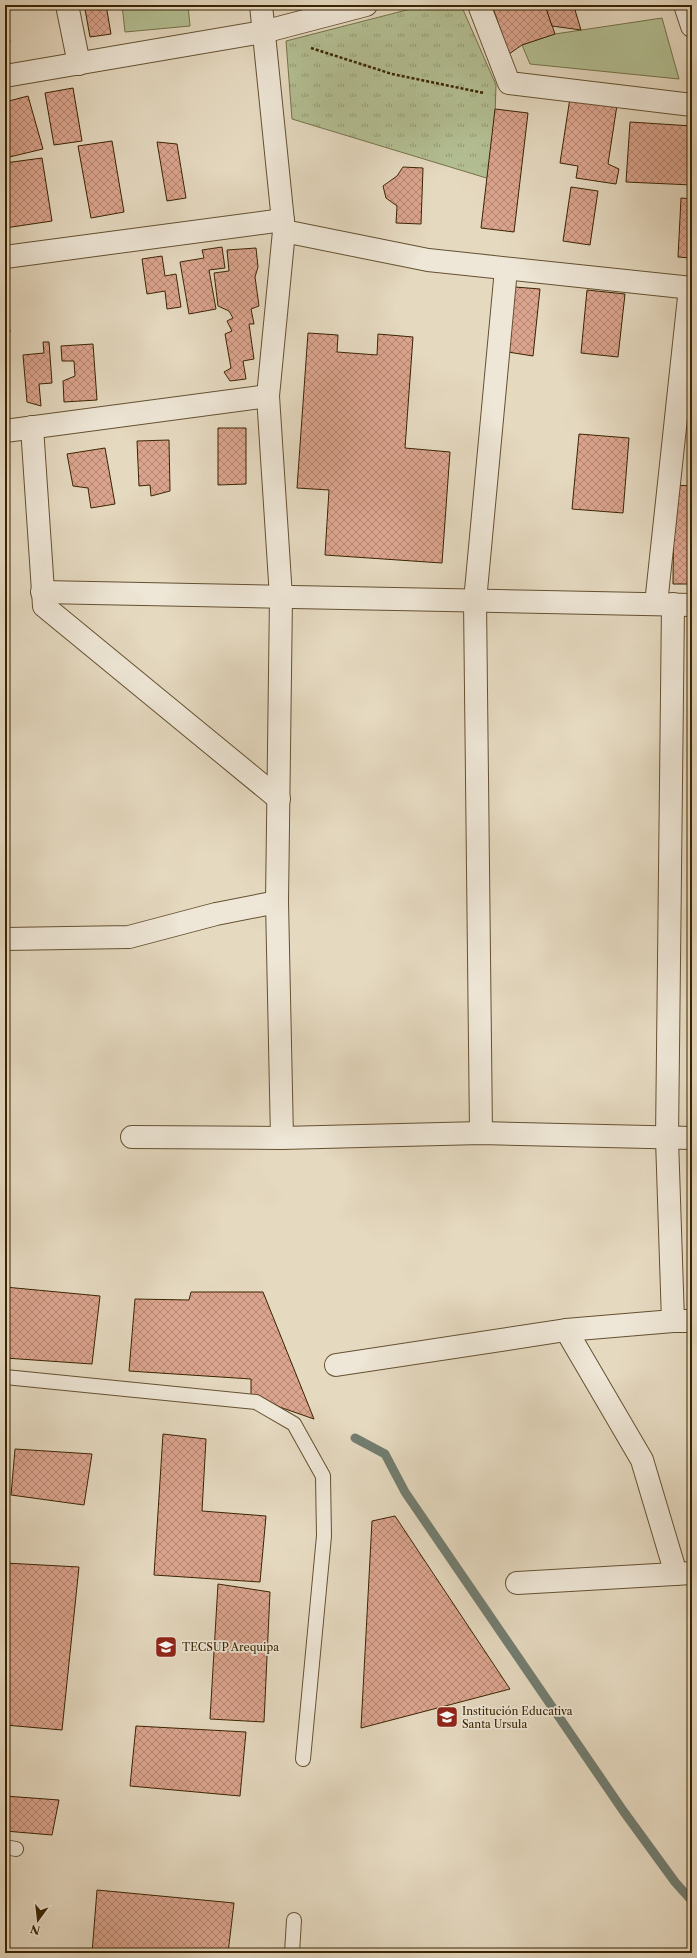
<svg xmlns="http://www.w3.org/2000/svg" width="697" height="1958" font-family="'Libre Caslon Text',serif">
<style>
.grass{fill:#b3bf93;stroke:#76724a}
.park{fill:url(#park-tufts);stroke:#76724a}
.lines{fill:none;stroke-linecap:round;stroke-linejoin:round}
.stream{stroke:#727d70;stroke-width:9}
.building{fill:url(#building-cross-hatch);stroke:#3a2401}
.lane-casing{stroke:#655131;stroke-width:16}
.street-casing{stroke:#655131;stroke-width:24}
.path{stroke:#3a2401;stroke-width:2.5;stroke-dasharray:3 2;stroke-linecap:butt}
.lane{stroke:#eee6d6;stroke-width:14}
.street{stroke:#eee6d6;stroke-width:22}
.labels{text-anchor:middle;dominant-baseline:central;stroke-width:3.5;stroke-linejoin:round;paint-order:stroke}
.poi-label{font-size:11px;fill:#3a2401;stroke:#eee6d6;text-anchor:start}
</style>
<defs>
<pattern id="park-tufts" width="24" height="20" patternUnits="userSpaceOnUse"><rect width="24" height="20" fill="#b3bf93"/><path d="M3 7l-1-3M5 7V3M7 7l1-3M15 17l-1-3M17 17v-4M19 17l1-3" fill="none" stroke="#939b76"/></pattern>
<pattern id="building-cross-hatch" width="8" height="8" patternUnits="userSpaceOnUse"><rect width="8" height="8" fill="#dba48e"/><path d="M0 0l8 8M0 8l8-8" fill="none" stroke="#b38572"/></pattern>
</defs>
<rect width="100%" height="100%" fill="#e5d9c0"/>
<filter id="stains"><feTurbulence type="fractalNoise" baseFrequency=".005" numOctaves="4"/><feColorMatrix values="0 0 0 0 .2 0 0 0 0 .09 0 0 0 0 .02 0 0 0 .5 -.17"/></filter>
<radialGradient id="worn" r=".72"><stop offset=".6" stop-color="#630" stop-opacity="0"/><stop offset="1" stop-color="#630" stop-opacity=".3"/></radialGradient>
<g class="grass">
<path d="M122 5H188L190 26 125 32Z"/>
<path d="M662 18 679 79 530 64 522 45 555 34Z"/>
</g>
<path class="park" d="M426 5H461L496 85 493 180 292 119 286 41Z"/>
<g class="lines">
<path class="stream" d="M355 1438 385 1454 405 1492 624 1812 675 1882 692 1901"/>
</g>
<g class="building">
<path d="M76 5H106L111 34 90 37 85 9 77 10Z"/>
<path d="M492 5H545L555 34 522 45 509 54Z"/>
<path d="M545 5H589L575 10 581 30 552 26Z"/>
<path d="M5 11 10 42 5 43Z"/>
<path d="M73 88 82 141 54 145 45 93Z"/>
<path d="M28 96 43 149 5 158V102Z"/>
<path d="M570 98 617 105 608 164 619 169 616 184 576 178 578 166 560 163Z"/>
<path d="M495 109 528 113 514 232 481 228Z"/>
<path d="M630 122 692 126V185L626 182Z"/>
<path d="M112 141 124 212 91 218 78 146Z"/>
<path d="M157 142 177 144 186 198 167 201Z"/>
<path d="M42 158 52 221 5 228V163Z"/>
<path d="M403 167 423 168 421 224 396 223 397 206 386 198 383 186 397 176Z"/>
<path d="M571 187 598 191 590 245 563 241Z"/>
<path d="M681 198 692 199V258L678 257Z"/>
<path d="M222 247 225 268 209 270 216 309 189 314 180 262 204 258 202 250Z"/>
<path d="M256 248 258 267 255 277 259 306 251 309 254 324H249L254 359 243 361 246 379 230 381 224 372 231 368 225 334 232 331 227 321 233 318 229 311 218 306 214 273 229 271 227 250Z"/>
<path d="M162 256 165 276 176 274 181 307 167 309 165 291 147 294 142 259Z"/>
<path d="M515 287 540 289 533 356 508 352Z"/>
<path d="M587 290 625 294 618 357 581 353Z"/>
<path d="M5 299 10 332 5 333Z"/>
<path d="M308 333 338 335 337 352 377 355 378 334 413 337 405 448 450 452 442 563 325 555 329 490 297 488Z"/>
<path d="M43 342H49L52 383 39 384 41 406 27 402 23 355 44 353Z"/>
<path d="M93 344 97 400 64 402 63 381 75 376 74 361H62L61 346Z"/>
<path d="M218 428H246V484L218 485Z"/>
<path d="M579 434 629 438 623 513 572 509Z"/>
<path d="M169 440 170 491 151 496 150 485 139 486 137 441Z"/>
<path d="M105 448 115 504 91 508 88 488 73 486 67 454Z"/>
<path d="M674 485 692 486V584H673Z"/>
<path d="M5 1287 100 1296 92 1364 5 1358Z"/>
<path d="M191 1292H263L314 1419 251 1397V1379L129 1371 135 1299 189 1300Z"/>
<path d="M5 1434H9L5 1492Z"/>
<path d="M163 1434 206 1439 202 1511 266 1516 260 1582 154 1575Z"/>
<path d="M15 1449 92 1454 84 1505 11 1495Z"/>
<path d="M395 1516 510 1689 361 1728 372 1521Z"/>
<path d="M5 1563 79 1567 62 1730 5 1725Z"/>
<path d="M218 1584 270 1592 264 1722 210 1719Z"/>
<path d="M136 1726 246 1732 240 1796 130 1786Z"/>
<path d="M5 1796 59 1800 52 1835 5 1831Z"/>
<path d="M97 1890 234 1903 228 1953H92Z"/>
</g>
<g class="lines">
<g class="lane-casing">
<g id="lane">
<path d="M5 1377 256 1402 294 1424 323 1476 324 1536 303 1759"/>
<path d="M5 1847 16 1849"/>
<path d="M292 1953 294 1920"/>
</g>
</g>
<g class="street-casing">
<g id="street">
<path d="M67 5 79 64"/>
<path d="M261 5 284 231 268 396 281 597 277 902 282 1138"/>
<path d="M479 5 509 83 692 105"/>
<path d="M685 5 692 26"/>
<path d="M5 76 263 32 366 5"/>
<path d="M284 231 428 260 692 288"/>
<path d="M5 257 283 220"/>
<path d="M32 427 44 606 279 799"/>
<path d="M5 431 268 396"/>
<path d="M42 592 692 605"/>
<path d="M656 604 690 288"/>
<path d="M673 604 667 1139 673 1321"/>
<path d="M5 939 129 937 216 914 277 902"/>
<path d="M481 1133 475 601 506 269"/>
<path d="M132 1137 282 1138 481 1133 692 1138"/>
<path d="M566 1330 642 1460 676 1574"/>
<path d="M336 1365 566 1330 673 1321H692"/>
<path d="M517 1583 692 1573"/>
</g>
</g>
<path class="path" d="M311 48 392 74 484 93"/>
<use href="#lane" class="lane"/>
<use href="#street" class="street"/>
</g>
<defs>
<g id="university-square" transform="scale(1.15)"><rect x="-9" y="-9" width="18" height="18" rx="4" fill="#8f2418" stroke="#eee6d6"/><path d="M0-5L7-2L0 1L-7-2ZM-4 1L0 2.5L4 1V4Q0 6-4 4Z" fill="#fff"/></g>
<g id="school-square" transform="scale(1.15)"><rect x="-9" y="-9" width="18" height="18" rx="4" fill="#8f2418" stroke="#eee6d6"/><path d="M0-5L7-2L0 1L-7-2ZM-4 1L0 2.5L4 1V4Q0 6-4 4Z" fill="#fff"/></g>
</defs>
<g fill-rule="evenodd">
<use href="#university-square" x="166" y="1647"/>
<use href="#school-square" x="447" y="1717"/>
</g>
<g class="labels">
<g class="poi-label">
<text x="182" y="1647">TECSUP Arequipa</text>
<text x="462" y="1711">Institución Educativa<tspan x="462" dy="13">Santa Ursula</tspan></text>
</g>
</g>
<rect width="697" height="1958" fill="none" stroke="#e5d9c0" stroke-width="20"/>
<rect x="6" y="6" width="685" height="1946" fill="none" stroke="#3a2401" stroke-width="2"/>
<rect x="10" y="10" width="677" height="1938" fill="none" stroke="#3a2401"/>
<g transform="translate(38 1920) rotate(195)" stroke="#eee6d6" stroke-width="3" paint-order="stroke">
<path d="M0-3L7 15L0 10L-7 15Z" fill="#3a2401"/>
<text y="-6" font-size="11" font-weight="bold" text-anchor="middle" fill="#3a2401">N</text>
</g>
<rect width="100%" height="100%" filter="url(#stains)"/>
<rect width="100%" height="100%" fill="url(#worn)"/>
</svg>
